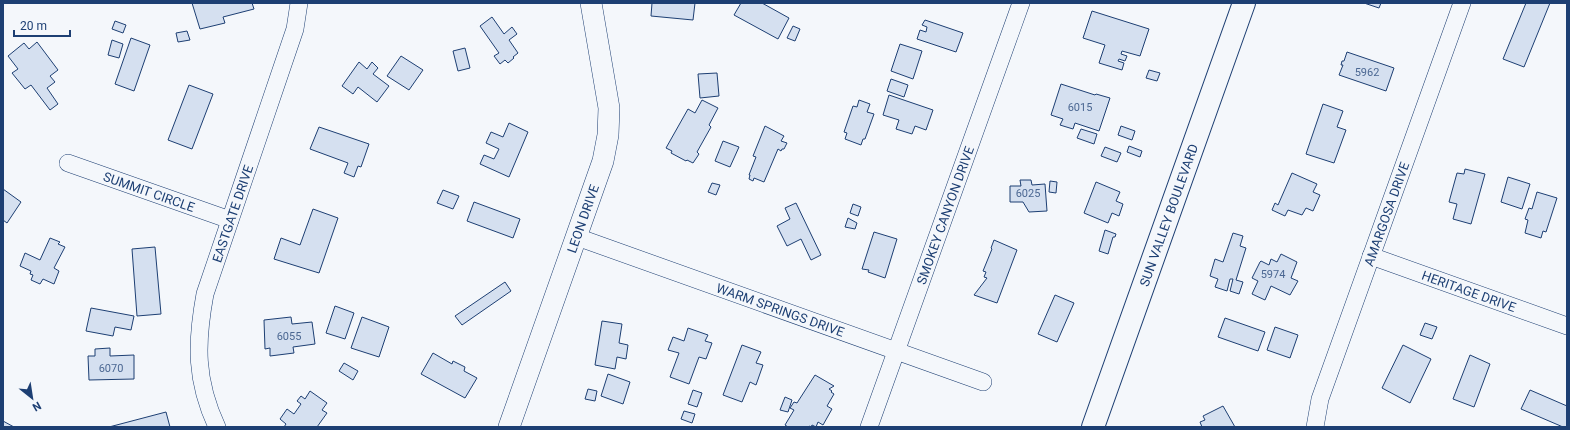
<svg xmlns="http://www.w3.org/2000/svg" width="1570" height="430" font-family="Roboto,sans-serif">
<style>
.building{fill:#d5e0f0;stroke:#1d3f73}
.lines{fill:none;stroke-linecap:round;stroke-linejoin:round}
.minor-casing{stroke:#1d3f73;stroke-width:18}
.tertiary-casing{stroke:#1d3f73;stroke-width:22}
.primary-casing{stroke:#1d3f73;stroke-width:24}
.minor{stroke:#f4f7fb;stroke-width:17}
.tertiary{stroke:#f4f7fb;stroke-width:21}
.primary{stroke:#f4f7fb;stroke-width:22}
.labels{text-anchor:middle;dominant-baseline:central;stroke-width:3;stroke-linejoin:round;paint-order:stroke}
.number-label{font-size:11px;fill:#4b6792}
.street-label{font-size:13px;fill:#1d3f73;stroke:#f4f7fb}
</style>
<rect width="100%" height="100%" fill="#f4f7fb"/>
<g class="building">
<path d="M192 3H252L254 9 223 17 225 23 200 29Z"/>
<path d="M652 3H695L693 20 651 16Z"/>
<path d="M741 3H762L789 18 778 39 734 15Z"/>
<path d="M1364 3H1381L1379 8Z"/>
<path d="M1526 3H1550L1524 67 1503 59Z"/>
<path d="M1092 11 1149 29 1140 56 1122 51 1121 54 1127 56 1125 61 1119 59 1118 61 1124 63 1122 70 1099 63 1105 45 1083 38Z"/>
<path d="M492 17 504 34 512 27 517 34 509 40 518 53 513 57 514 58 508 63 505 60 500 64 494 56 499 53 480 26Z"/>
<path d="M925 20 963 33 956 52 917 39 920 30 926 32 927 27 922 25Z"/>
<path d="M115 21 126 25 123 33 112 29Z"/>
<path d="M793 26 800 29 795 41 787 38Z"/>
<path d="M187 31 190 40 178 42 176 33Z"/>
<path d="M131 38 150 45 134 91 115 84Z"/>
<path d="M112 40 123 44 119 58 108 55Z"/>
<path d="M37 42 58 70 50 76 55 82 47 88 58 104 50 110 31 85 25 89 12 73 18 69 8 56 24 43 29 49Z"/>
<path d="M900 44 922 51 913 79 891 71Z"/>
<path d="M465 48 470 68 458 71 453 51Z"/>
<path d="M1347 52 1394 68 1386 91 1339 75 1343 65H1341L1342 61H1344Z"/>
<path d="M401 56 423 70 409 90 387 76Z"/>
<path d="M359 62 367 69 372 62 378 68 373 74 389 86 377 102 358 87 353 94 342 86Z"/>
<path d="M1149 70 1160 73 1157 81 1146 78Z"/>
<path d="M717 73 719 96 700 98 698 74Z"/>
<path d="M891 79 908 85 904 97 887 91Z"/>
<path d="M1061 84 1095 95 1096 94 1110 98 1099 131 1075 123 1073 129 1060 125 1063 119 1051 115Z"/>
<path d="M189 85 213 94 192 149 168 140Z"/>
<path d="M889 95 933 110 926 130 915 126 912 134 896 129 899 120 883 115Z"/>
<path d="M702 100 718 108 709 125 711 127 697 152 699 154 693 163 687 160 686 161 671 153 672 151 666 148 688 109 695 113Z"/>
<path d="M859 100 870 104 867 112 874 114 865 139H863L861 145 845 139 847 133 844 132 853 106 857 107Z"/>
<path d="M1323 104 1343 111 1337 127 1346 130 1334 163 1306 154Z"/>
<path d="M509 123 528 132 509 177 480 164 484 155 494 159 499 149 486 143 491 132 503 137Z"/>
<path d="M765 126 784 136 781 141 787 143 784 149H782L781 151 778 149 764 182 754 178 753 181 749 179 750 175H749L756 157 753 156Z"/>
<path d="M1121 126 1135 131 1132 140 1118 135Z"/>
<path d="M319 127 369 144 361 167 358 166 354 177 344 173 348 163 310 149Z"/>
<path d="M1081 129 1097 134 1094 144 1077 138Z"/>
<path d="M723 141 739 147 730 167 715 161Z"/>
<path d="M1129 146 1142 151 1140 157 1127 152Z"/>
<path d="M1105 147 1121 153 1117 162 1101 156Z"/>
<path d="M1465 169 1485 174 1471 224 1453 219 1457 204 1449 202 1457 173 1464 174Z"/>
<path d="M1292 173 1317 184 1313 192 1320 195 1313 211 1306 208 1302 215 1288 210 1285 216 1272 210 1275 203 1278 205Z"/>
<path d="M1508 177 1530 184 1522 209 1501 202Z"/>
<path d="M1020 180H1031L1032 185 1045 184 1047 211 1029 212 1023 202H1010V186H1021Z"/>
<path d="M1050 181 1057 182 1056 193 1049 192Z"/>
<path d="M1096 182 1120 192 1116 201 1123 204 1119 216 1112 213 1108 223 1084 213Z"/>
<path d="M712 183 720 185 716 195 708 192Z"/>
<path d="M3 189 21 202 7 223 3 220Z"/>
<path d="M443 190 459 196 453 209 437 203Z"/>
<path d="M1537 192 1557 198 1546 232 1543 231 1541 238 1525 233 1528 220 1525 219 1529 208 1532 209Z"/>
<path d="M474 202 520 219 513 238 467 221Z"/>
<path d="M796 203 821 255 811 260 801 239 787 246 777 226 790 219 785 208Z"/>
<path d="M853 204 861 207 858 216 850 213Z"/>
<path d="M313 209 338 218 319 273 274 259 281 238 300 245Z"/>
<path d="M848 218 857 223 855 229 845 227Z"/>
<path d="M1105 230 1116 234 1115 237H1113L1108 254 1099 251Z"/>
<path d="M874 232 897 239 885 278 868 272 869 270 862 269Z"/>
<path d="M1233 233 1243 236 1240 246 1246 248 1236 280 1243 282 1239 294 1230 291 1233 279H1230L1227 291 1215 287 1218 279 1210 276 1215 259 1223 262Z"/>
<path d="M50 238 60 242 58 244 65 247 54 268 59 271 54 284 43 279 40 284 31 280 33 275 30 274 31 271 20 266 25 253 40 260Z"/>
<path d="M994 240 1017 250 997 303 974 295 987 278 984 277 986 272 983 271 992 249 991 248Z"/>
<path d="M155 247 161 314 137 316 132 249Z"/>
<path d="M1281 254 1297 262 1291 278 1298 281 1290 295 1271 286 1265 300 1252 294 1258 281 1252 278 1260 262 1261 261 1269 265 1271 259 1277 262Z"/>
<path d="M505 282 511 291 462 325 455 316Z"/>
<path d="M1055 295 1074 303 1057 342 1038 334Z"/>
<path d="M335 306 354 313 345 339 326 333Z"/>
<path d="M91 308 134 316 131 330 115 327 113 336 86 331Z"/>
<path d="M291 317 292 324 312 322 315 344 293 347 294 353 270 356V348L265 349 264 320Z"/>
<path d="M362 317 389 327 379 357 351 348Z"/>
<path d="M1225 318 1265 332 1258 351 1218 337Z"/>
<path d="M602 321 622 324 619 343 628 345 626 359 617 357 615 369 595 365Z"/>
<path d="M1425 323 1437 327 1432 339 1420 335Z"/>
<path d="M1275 327 1298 335 1290 358 1267 350Z"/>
<path d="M688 328 708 335 705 341 712 343 706 359 699 357 689 384 670 377 679 353 668 350 673 337 684 341Z"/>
<path d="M742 345 761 352 756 363 763 365 756 385 750 382 742 402 723 395Z"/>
<path d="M1403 345 1431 359 1410 403 1382 388Z"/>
<path d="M110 348V356L134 355V379L89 380 88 356H95V349Z"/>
<path d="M433 353 452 364 453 361 465 367 464 371 477 378 465 398 421 374Z"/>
<path d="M1470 355 1490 364 1474 407 1453 399Z"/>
<path d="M344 363 358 371 353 380 339 371Z"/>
<path d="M608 374 630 382 623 404 601 396Z"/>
<path d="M815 375 834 386 829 389 832 391 831 392 834 394 827 406 832 409 823 425 818 422 816 427 812 425 811 427 809 426 808 427H788L785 425 794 410 790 408 794 402 797 403Z"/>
<path d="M588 389 597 391 595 401 585 399Z"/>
<path d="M693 390 702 393 697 407 688 404Z"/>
<path d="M1530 390 1567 406V427H1563L1521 409Z"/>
<path d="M310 391 327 403 322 410 327 413 317 427H284L286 424 280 419 287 409 294 414 301 404 297 401 301 396 305 399Z"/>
<path d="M785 397 792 400 788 412 780 410Z"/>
<path d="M1223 406 1235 427H1202L1200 422 1205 420 1203 416Z"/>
<path d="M684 411 695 414 692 423 681 419Z"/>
<path d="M166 412 170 427H109Z"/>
<path d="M3 421 14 427H3Z"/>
</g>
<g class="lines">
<g class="minor-casing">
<g id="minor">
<path id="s1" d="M68 163 230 220"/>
<path id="s2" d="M577 237 983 382"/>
<path id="s3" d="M1371 256 1567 326"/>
<path id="s4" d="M217 427C195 380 196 343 205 294L295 29 299 3"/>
<path id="s5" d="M869 427 1021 3"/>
<path id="s6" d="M1315 427 1320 399 1462 3"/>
</g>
</g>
<g class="tertiary-casing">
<g id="tertiary">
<path id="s7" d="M509 427 603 161 608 135 609 108 591 3"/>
</g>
</g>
<g class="primary-casing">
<g id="primary">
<path id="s8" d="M1093 427 1244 3"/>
</g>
</g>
<use href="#minor" class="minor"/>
<use href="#tertiary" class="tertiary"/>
<use href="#primary" class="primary"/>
</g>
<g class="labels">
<g class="number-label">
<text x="1367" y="72">5962</text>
<text x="1080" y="107">6015</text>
<text x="1028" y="193">6025</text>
<text x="1273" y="274">5974</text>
<text x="289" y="336">6055</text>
<text x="111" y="368">6070</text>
</g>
<g class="street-label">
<text stroke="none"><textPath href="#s1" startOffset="86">SUMMIT CIRCLE</textPath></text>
<text stroke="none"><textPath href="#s4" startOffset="221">EASTGATE DRIVE</textPath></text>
<text stroke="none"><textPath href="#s6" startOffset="225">AMARGOSA DRIVE</textPath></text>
<text stroke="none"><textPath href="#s5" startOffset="225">SMOKEY CANYON DRIVE</textPath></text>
<text stroke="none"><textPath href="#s8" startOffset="225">SUN VALLEY BOULEVARD</textPath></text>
<text stroke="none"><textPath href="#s7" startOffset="221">LEON DRIVE</textPath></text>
<text stroke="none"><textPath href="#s3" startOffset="104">HERITAGE DRIVE</textPath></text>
<text stroke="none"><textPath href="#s2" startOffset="216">WARM SPRINGS DRIVE</textPath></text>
</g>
</g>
<rect width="1570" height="430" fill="none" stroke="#1d3f73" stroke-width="8"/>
<g transform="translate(32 398) rotate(150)" stroke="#f4f7fb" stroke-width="3" paint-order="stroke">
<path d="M0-3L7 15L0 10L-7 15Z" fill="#1d3f73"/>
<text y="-6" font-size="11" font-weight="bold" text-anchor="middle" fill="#1d3f73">N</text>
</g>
<path d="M14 30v6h56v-6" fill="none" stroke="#1d3f73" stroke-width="2"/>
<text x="20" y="30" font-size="12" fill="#1d3f73" stroke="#f4f7fb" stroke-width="3" paint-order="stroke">20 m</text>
</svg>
